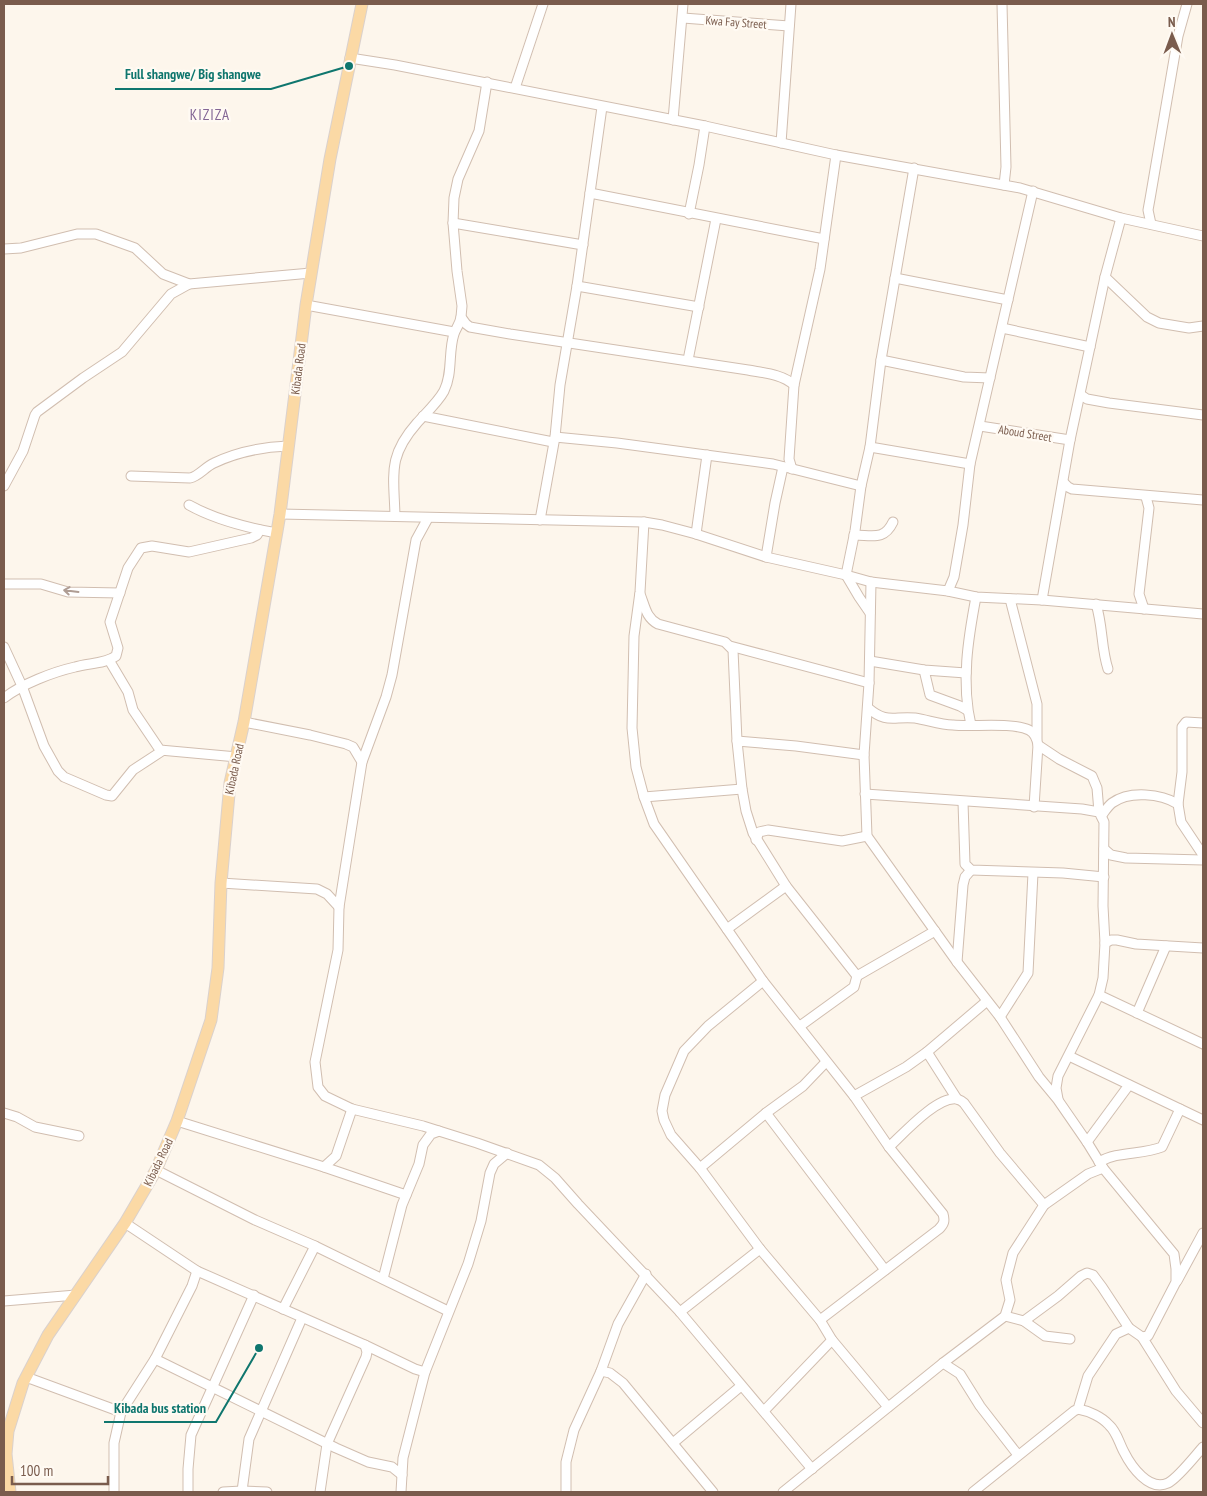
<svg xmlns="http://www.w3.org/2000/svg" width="1207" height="1496" font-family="'PT Sans Narrow',sans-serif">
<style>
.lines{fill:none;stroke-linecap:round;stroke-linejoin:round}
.minor-casing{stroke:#d1beb0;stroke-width:11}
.major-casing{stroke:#dad1cd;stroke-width:13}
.minor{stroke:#fff;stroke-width:9}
.major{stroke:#fbd9a5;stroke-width:11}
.oneway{stroke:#af9d94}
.labels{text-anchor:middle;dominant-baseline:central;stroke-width:4.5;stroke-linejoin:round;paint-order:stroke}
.street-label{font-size:12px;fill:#7a5c4d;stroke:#fffaf3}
.quarter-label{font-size:15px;letter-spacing:1px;fill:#846695;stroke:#fffaf3}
.leader{fill:none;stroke:#0f766e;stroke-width:2}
.callout-dot{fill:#0f766e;stroke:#fffaf3;stroke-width:2}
.callout-label{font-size:14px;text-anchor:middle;font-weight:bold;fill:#0f766e;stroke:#fffaf3;stroke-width:4.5;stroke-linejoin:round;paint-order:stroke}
</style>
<rect width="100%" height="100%" fill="#fdf6ec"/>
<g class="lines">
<g class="minor-casing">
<g id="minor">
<path d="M1002 4 1006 167 1004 185"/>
<path d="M683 18 789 26"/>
<path d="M350 58 395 65 705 126 836 155 1020 188 1121 218 1203 236"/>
<path d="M487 82 479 131 458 179 454 198 453 223 457 271 462 306 461 317 466 324 470 327 510 334 748 370C764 373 782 374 794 385L789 459 792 469"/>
<path d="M515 88 543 4"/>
<path d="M673 120 683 4"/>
<path d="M781 143 791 4"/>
<path d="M590 193 824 239"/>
<path d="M689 214 699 165 705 126"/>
<path d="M453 223 583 245"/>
<path d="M1151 224 1148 210 1150 199 1178 36 1187 4"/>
<path d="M4 249 21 248 77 234H96L135 248 163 274 189 284 311 273"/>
<path d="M1105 277 1147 317 1159 323 1189 328 1203 326"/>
<path d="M895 278 1008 300"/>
<path d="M577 286 699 307"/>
<path d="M306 305 454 332"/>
<path d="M1002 328 1090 347"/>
<path d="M688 360 716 219"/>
<path d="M881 360 964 377 990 378"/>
<path d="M794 385 820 269 836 155"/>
<path d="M1081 395 1087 399 1109 403 1203 415"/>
<path d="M423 416 553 442"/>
<path d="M980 426 1070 440"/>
<path d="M555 437 617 443 773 464 861 486"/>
<path d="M870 447 970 464"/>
<path d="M131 476 190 478C199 476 205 467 214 463 237 452 263 447 288 446"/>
<path d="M1063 482 1068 487 1072 489 1203 500"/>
<path d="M4 486 23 451 35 415 37 412 83 378 122 352 171 294 189 284"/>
<path d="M189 505C214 519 249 528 277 533"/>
<path d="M280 514 644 522 662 525 696 534 766 557 846 575 871 582 948 591 976 597 1042 600 1203 614"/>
<path d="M395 516C394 475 387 457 417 423 426 413 438 402 444 391 453 373 448 352 454 334 456 328 460 324 461 317"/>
<path d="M428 518 416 540 392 675 386 697 362 762 339 907 338 950 315 1062 318 1087 325 1096 352 1109 423 1126 477 1143 539 1165 555 1178 578 1204 680 1312 812 1469"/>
<path d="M540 520 555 437 560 385 577 286 602 107"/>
<path d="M644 522 640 592 634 636 632 728 636 767 644 797 654 824 763 981 854 1096 889 1147 943 1214C945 1221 944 1224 939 1229L820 1320"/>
<path d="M696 534 707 455"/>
<path d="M854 535C872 535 884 541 893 522"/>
<path d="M766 557 775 503 783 467"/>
<path d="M871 582 869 683 864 755 867 836 957 962 1000 1017 1039 1077 1058 1100 1087 1142 1103 1168 1174 1254 1176 1269V1282L1148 1336 1142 1337 1129 1328 1102 1287 1093 1275 1087 1273 1081 1276 1058 1296 1024 1321"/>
<path d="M4 584H41L68 592 120 593"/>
<path d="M948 591 954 577 963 525 970 464 1033 191"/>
<path d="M640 594C645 606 646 618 658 624L725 642 733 650 737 741 742 789 746 811 753 833 786 886 857 976 854 987 800 1026"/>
<path d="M1010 599 1037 704V739"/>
<path d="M1042 600 1070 440 1105 277 1121 218"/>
<path d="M1096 604C1103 626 1101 648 1108 669"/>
<path d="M1144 609 1139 594 1149 508 1146 497"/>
<path d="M870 613 859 597 846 575 855 531 861 486 870 447 881 360 914 168"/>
<path d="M730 646 869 683"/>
<path d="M4 647 22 686 44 746 58 771 64 777 106 795 112 796 133 770 162 751"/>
<path d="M109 660 128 692 133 710 160 750 237 757"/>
<path d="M870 661 924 670 966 673"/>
<path d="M924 670 930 695 960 706 967 710"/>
<path d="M4 698C22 684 53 672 75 667 88 663 105 664 116 656L118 648 110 622 128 568 141 548 152 546 189 552 251 538 257 535 260 530"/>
<path d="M868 708C887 724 893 716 915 718 928 720 940 725 953 725 972 727 1013 722 1029 730 1035 733 1037 739 1038 745L1034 807"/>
<path d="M244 722 310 735 346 744 353 747 362 762"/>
<path d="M971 725C961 683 968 639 976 597"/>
<path d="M737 741 796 746 864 755"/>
<path d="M1038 745 1059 759 1092 776 1097 788 1099 812"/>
<path d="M865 794 1082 809 1099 812 1104 822 1103 906 1105 943 1103 978 1099 995 1058 1076 1056 1088 1058 1099"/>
<path d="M644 797 742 789"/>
<path d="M963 802 965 864 971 870 1063 873 1104 877"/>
<path d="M1178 804 1182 772V727L1186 722 1203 723"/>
<path d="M1102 815C1105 811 1108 806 1112 803 1130 790 1161 794 1178 804L1181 822 1203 855"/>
<path d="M756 840 759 832 768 830 842 841 867 836"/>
<path d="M1104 849 1111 855 1126 858 1203 860"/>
<path d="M221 883 317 889 327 894 339 907"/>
<path d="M727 929 786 886"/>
<path d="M1105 943 1111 940H1117L1136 944 1203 948"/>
<path d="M957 962 963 885 965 877 971 870"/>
<path d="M857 976 935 931"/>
<path d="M763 981 708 1026 684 1051 665 1095 662 1111 664 1120 671 1135 700 1168 760 1249 820 1320 832 1340 888 1407"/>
<path d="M1099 995 1203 1044"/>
<path d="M1137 1013 1166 946"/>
<path d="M1000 1017 1028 973 1033 873"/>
<path d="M927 1052 957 1099"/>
<path d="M1069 1056 1203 1120"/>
<path d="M854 1096 906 1067 927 1052 987 1001"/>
<path d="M4 1113 17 1117 35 1127 79 1136"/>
<path d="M766 1113 885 1270"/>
<path d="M177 1121 324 1167 406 1195"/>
<path d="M1087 1142 1129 1085"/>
<path d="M889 1147C903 1134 937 1096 957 1099 960 1100 962 1101 964 1103L1000 1153 1044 1205"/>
<path d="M1099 1162C1118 1151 1142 1155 1162 1147L1180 1109"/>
<path d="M324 1167 336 1156 352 1109"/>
<path d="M700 1168 766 1113 803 1086 826 1062"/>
<path d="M156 1170 255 1220 315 1246 448 1311"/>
<path d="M125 1223 197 1271 365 1345 415 1369 425 1372"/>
<path d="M383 1279 402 1205 419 1164 423 1145 431 1134 439 1131"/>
<path d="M1177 1281 1203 1233"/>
<path d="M4 1301 76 1295"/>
<path d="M283 1309 315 1246"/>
<path d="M680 1312 760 1249"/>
<path d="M1005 1316 1024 1321 1045 1336 1070 1339"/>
<path d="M1142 1337 1176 1391 1203 1423"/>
<path d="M155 1359 336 1448 368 1462 392 1467 402 1475"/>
<path d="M943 1363 960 1374 980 1406 1018 1455"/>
<path d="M601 1371 610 1373 623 1383 713 1492"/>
<path d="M26 1377 121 1412"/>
<path d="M1078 1409C1089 1411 1102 1417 1109 1425 1117 1432 1119 1443 1124 1452 1131 1466 1149 1492 1168 1483 1178 1478 1195 1456 1203 1447"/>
<path d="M764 1411 832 1340"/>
<path d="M673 1443 741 1386"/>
<path d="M242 1491 249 1439 302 1318"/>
<path d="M114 1492V1443L121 1412 155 1359 192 1286 197 1271"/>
<path d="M188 1492V1469L191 1435 254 1295"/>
<path d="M223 1492 242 1491 267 1492"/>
<path d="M320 1492 327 1444 366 1357 367 1352 365 1345"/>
<path d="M401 1492 403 1458 425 1372 468 1264 481 1221 490 1173 494 1164 507 1153"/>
<path d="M566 1492V1462L574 1430 601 1371 618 1324 646 1274"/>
<path d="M783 1492 943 1363 1005 1316 1010 1300 1006 1280 1013 1253 1044 1205 1088 1174 1103 1168"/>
<path d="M973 1492 1074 1411 1078 1409 1088 1376 1116 1334 1129 1328"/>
</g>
</g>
<g class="major-casing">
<path id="major" d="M10 1492 6 1454 8 1431 23 1383 48 1335 125 1223 156 1170 177 1121 211 1020 218 968 221 883 230 783 244 722 280 514 306 305 330 159 362 4"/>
</g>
<use href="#minor" class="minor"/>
<use href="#major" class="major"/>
</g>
<defs><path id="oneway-shaft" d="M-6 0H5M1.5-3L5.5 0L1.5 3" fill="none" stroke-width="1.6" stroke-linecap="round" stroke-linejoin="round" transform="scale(1.25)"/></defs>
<use class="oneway" href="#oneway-shaft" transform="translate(71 591) rotate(-173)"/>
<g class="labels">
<g class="street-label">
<text transform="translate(736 22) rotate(4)">Kwa Fay Street</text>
<text transform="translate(298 369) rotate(-83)">Kibada Road</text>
<text transform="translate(1025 433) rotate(9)">Aboud Street</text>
<text transform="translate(234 769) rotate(-78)">Kibada Road</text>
<text transform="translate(158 1162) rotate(-64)">Kibada Road</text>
</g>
<g class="quarter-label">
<text x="210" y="114">KIZIZA</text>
</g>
</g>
<path class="leader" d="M349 66L271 89H115M259 1348L216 1422H104"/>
<g class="callout-dot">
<circle cx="349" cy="66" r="5"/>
<circle cx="259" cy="1348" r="5"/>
</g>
<g class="callout-label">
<text x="193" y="79">Full shangwe/ Big shangwe</text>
<text x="160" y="1413">Kibada bus station</text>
</g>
<rect width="1207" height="1496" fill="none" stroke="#7a5c4d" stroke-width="10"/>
<g transform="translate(1172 35) rotate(359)" stroke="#fffaf3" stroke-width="4" paint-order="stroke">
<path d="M0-4L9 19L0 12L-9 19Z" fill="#7a5c4d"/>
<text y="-8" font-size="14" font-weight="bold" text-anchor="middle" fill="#7a5c4d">N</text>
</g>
<path d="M12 1476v8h96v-8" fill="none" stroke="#7a5c4d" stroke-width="2.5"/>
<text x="20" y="1476" font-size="15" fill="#7a5c4d" stroke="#fffaf3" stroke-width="4" paint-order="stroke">100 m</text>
</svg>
